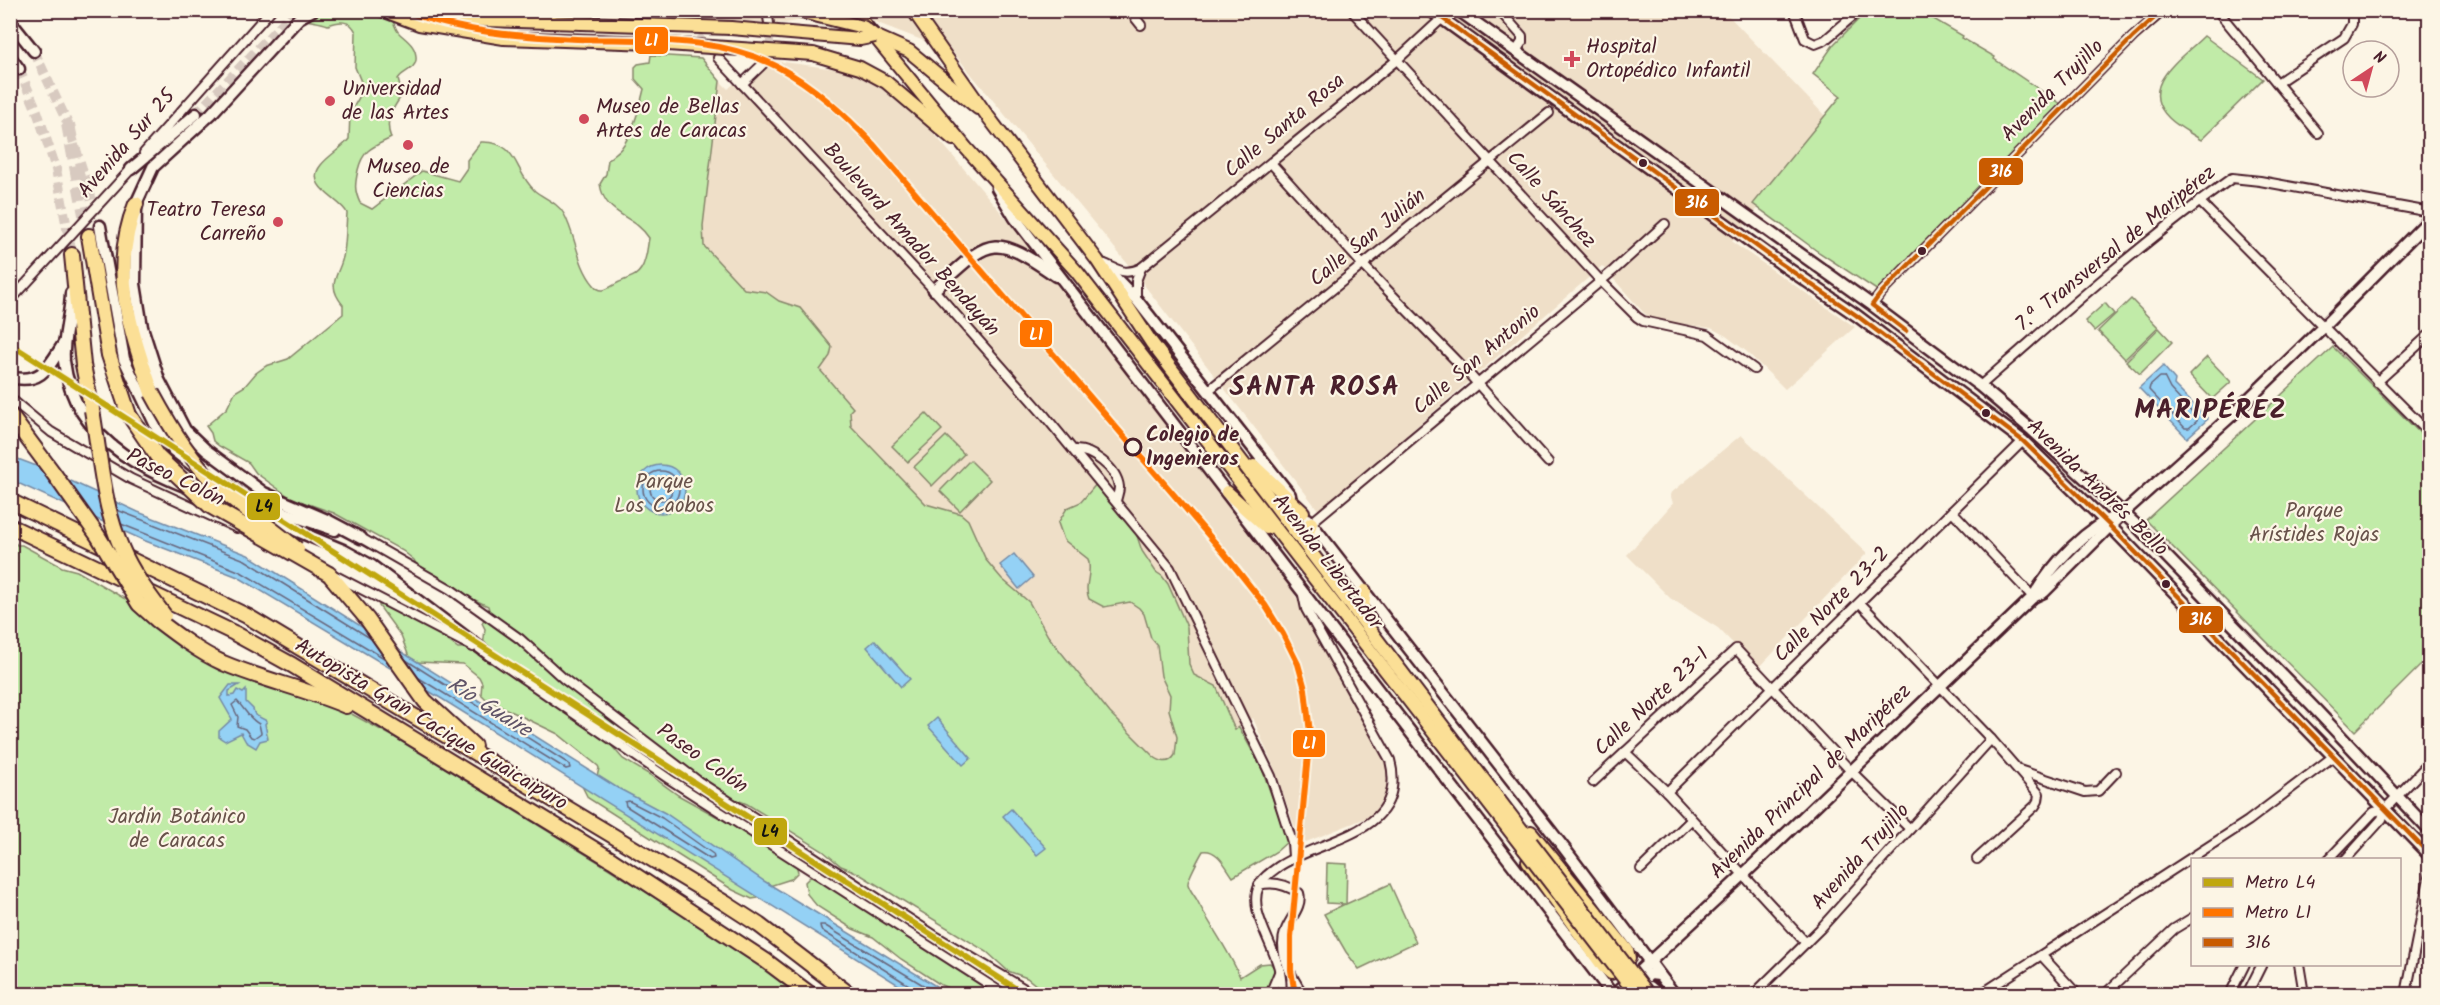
<svg xmlns="http://www.w3.org/2000/svg" width="2440" height="1005" font-family="Kalam,sans-serif">
<style>
.built{fill:#efdfc8}
.green{fill:#c1eba8;stroke:#86856a;stroke-width:1.5}
.water{fill:#94d1f5;stroke:#768aa4;stroke-width:1.5}
.lines{fill:none;stroke-linecap:round;stroke-linejoin:round}
.shore{stroke:#68667c;stroke-width:1.5}
.street-tunnel{stroke:#d8cac0;stroke-width:8;stroke-dasharray:8 4;stroke-linecap:butt}
.secondary-tunnel{stroke:#d8cac0;stroke-width:10;stroke-dasharray:10 5;stroke-linecap:butt}
.highway-tunnel{stroke:#d8cac0;stroke-width:14;stroke-dasharray:14 7;stroke-linecap:butt}
.street-casing{stroke:#4a1f2b;stroke-width:12}
.secondary-casing{stroke:#4a1f2b;stroke-width:15}
.primary-casing{stroke:#4a1f2b;stroke-width:16}
.highway-casing{stroke:#4a1f2b;stroke-width:18}
.street{stroke:#fcf5e5;stroke-width:8}
.secondary{stroke:#fcf5e5;stroke-width:10}
.primary{stroke:#fbdf96;stroke-width:12}
.highway{stroke:#fbdf96;stroke-width:14}
.primary-bridge-casing{stroke:#4a1f2b;stroke-width:16;stroke-linecap:butt}
.highway-bridge-casing{stroke:#4a1f2b;stroke-width:18;stroke-linecap:butt}
.primary-bridge{stroke:#fbdf96;stroke-width:12}
.highway-bridge{stroke:#fbdf96;stroke-width:14}
.bus-1-casing{stroke:#fcf5e5;stroke-width:9}
.bus-1{stroke:#c95b00;stroke-width:4.5}
.metro-1-casing{stroke:#fcf5e5;stroke-width:10}
.metro-2-casing{stroke:#fcf5e5;stroke-width:10}
.metro-1{stroke:#c0a70f;stroke-width:6}
.metro-2{stroke:#ff7400;stroke-width:6}
.poi-dot{fill:#d1495b;stroke:#fcf5e5;stroke-width:2}
.bus-dot{fill:#4a1f2b;stroke:#fcf5e5;stroke-width:2}
.stop-dot{fill:#fcf5e5;stroke:#4a1f2b;stroke-width:3}
.labels{text-anchor:middle;dominant-baseline:central;stroke-width:4.5;stroke-linejoin:round;paint-order:stroke}
.poi-label{font-size:21px;fill:#4a1f2b;stroke:#fcf5e5;text-anchor:start}
.street-label{font-size:21px;fill:#4a1f2b;stroke:#fcf5e5}
.stop-label{font-size:21px;font-weight:bold;fill:#4a1f2b;stroke:#fcf5e5;text-anchor:start}
.park-label{font-size:21px;fill:#68524a;stroke:#fcf5e5}
.water-label{font-size:22px;font-style:italic;fill:#605468;stroke:#fcf5e5}
.district-label{font-size:27px;font-weight:bold;letter-spacing:1.5px;fill:#4a1f2b;stroke:#fcf5e5}
.line-badge{stroke:#fcf5e5;stroke-width:2}
.badge-label{font-size:16px;text-anchor:middle;font-weight:bold;fill:#fff}
.pale-badge-label{font-size:16px;text-anchor:middle;font-weight:bold;fill:#111}
</style>
<rect width="100%" height="100%" fill="#fcf5e5"/>
<filter id="ink" filterUnits="userSpaceOnUse"><feTurbulence type="fractalNoise" baseFrequency=".0167" numOctaves="2"/><feDisplacementMap in="SourceGraphic" scale="12" xChannelSelector="R" yChannelSelector="G"/><feConvolveMatrix kernelMatrix="1 2 1 2 8 2 1 2 1" color-interpolation-filters="sRGB"/></filter>
<g filter="url(#ink)">
<g class="built">
<path d="M502 11H1724L1827 118 1732 242 1855 327 1785 389 1746 351 1726 336 1711 328 1653 320 1643 312 1602 266 1319 511 1131 268 953 52 849 12 785 23Z"/>
<path d="M761 59 851 71 876 79 900 94 1075 299 1258 540 1287 581 1389 762 1392 774 1388 795 1371 816 1301 844 1274 768 1253 718 1159 783 1110 713 1060 649 842 418 853 407 697 238 713 116 720 81 728 89Z"/>
<path d="M1741 435 1867 553 1758 669 1718 628 1670 598 1627 555 1673 503 1670 494Z"/>
</g>
<g class="green">
<path d="M291 11C314 11 374 4 391 18 395 23 395 30 400 34 408 41 417 47 416 60 415 70 403 71 398 79L402 95C392 110 384 120 391 138 373 147 363 149 358 170 355 184 354 190 360 203L372 209 422 171 458 181 467 168V160L481 142C519 141 513 171 535 191 544 198 558 203 564 214 576 236 577 265 594 285 603 297 612 284 622 281 630 277 636 277 641 269 647 260 647 248 649 238 634 214 605 217 600 184L606 174 608 160C612 155 619 152 622 147 633 133 640 106 644 89L635 79V67L638 64 650 62 651 55 701 58 720 81 703 226 704 246 744 289 766 292 779 301 800 308 832 347 830 356 820 370 853 408 850 411 851 426 926 504 961 514 968 520 986 560 1002 579 1029 602 1048 636 1110 713 1153 756C1160 762 1169 765 1175 755L1177 737 1169 710 1170 695 1161 676 1157 645 1151 638 1144 614 1139 608 1130 602 1104 607 1089 599C1083 585 1093 573 1088 559L1064 540 1058 523 1067 508 1081 502 1098 482 1133 524 1142 551 1156 572 1162 576 1168 584 1187 627 1189 664 1194 675 1216 686 1235 730 1239 727 1262 769 1288 841 1277 851 1233 877C1225 866 1218 849 1203 851 1200 856 1187 880 1188 884 1189 889 1194 895 1197 900 1210 926 1229 950 1240 977L1260 964 1270 963 1276 969V973L1266 994H1047L1027 978 1008 971 987 952 856 872 841 866 823 851 747 804 727 796 669 754 649 748 634 747 620 739H613L611 745 623 759 650 775 678 795 779 851 796 864 798 872 791 879 763 888 758 898 752 899 733 890 588 798 582 786 597 777 599 768 598 766 558 734 486 699 481 694 482 683 479 677 463 664 418 662 409 657 401 636 379 606V600L421 622 458 648 483 647 485 629 482 623 489 610 488 606 473 599 456 600 445 583 437 576 420 571 414 560 403 551 334 513 291 498 256 473 249 463 219 446 213 441 211 433 206 426 227 408 235 392 245 386 256 373 266 366 288 359 343 314V305C324 282 341 275 344 252 346 240 346 226 347 213 341 199 303 187 321 165 329 155 341 149 349 139L350 113 364 89 355 67 356 32C350 19 339 21 328 25 315 20 299 22 291 11Z"/>
<path d="M1867 11H1920L1963 36 1962 38 1995 57 1994 59 2064 106 1881 293 1817 251 1753 204 1841 96 1813 74 1834 44Z"/>
<path d="M2204 36 2263 79 2201 140C2191 133 2178 127 2169 118 2136 86 2182 58 2204 36Z"/>
<path d="M2131 299 2158 327 2125 359 2098 331Z"/>
<path d="M2105 303 2114 314 2094 331 2085 321Z"/>
<path d="M2159 328 2172 342 2140 374 2126 361Z"/>
<path d="M2333 347 2429 442V657L2355 731 2146 520Z"/>
<path d="M2207 357 2231 382 2212 399 2189 375Z"/>
<path d="M926 413 942 430 908 462 892 446Z"/>
<path d="M946 436 964 454 932 486 914 467Z"/>
<path d="M970 460 990 480 960 511 940 491Z"/>
<path d="M10 537 17 545H22L62 567 77 571 127 600 185 648 348 712 394 737 600 863 745 954 798 994H11Z"/>
<path d="M1327 863 1347 864 1346 904 1390 884 1416 942 1359 969 1346 952 1324 914 1345 904 1326 903Z"/>
<path d="M810 877 821 879 845 897 908 931 936 943 995 989 1009 994H962L941 985 901 959 873 937 853 929 817 906 807 894 805 882Z"/>
</g>
<g class="water">
<path d="M2163 366 2175 380 2174 385 2208 419 2187 438 2139 388Z"/>
<path d="M10 456 47 470 138 512 248 555 616 787 665 813 764 881 949 994H913L442 699 238 577 143 540 11 480Z"/>
<circle cx="661" cy="489" r="24"/>
<path d="M1014 554 1033 577 1019 589 1000 565Z"/>
<path d="M875 640 910 679 901 687 867 647Z"/>
<path d="M230 685H239L229 691V696L234 695 237 690 243 693 246 690V702L253 709 255 715 267 721 265 724 268 739 260 741 256 748 246 742 241 733 225 741 219 737V731L232 719 220 698Z"/>
<path d="M937 718 971 758 963 765 928 726Z"/>
<path d="M1011 809 1046 848 1037 855 1003 816Z"/>
</g>
<g class="lines">
<g class="shore">
<path d="M2160 377H2164L2170 389 2197 418V421L2189 428H2185L2149 390 2150 386Z"/>
<circle cx="661" cy="489" r="18"/>
<circle cx="661" cy="489" r="11"/>
<path d="M117 510 245 560 370 638"/>
<path d="M121 524 241 572 384 658"/>
<path d="M406 660 569 764 570 768 566 769 419 678"/>
<path d="M237 701C244 708 249 719 259 724L261 733 254 738 251 737 245 729 237 726 238 717 232 705Z"/>
<path d="M629 801 662 818 713 854 714 858 710 859 626 806 625 802Z"/>
<path d="M915 994 912 987 821 930 820 925H824L938 994"/>
</g>
<g class="street-tunnel">
<path d="M690 27 718 58"/>
<path d="M770 55V39"/>
</g>
<g class="secondary-tunnel">
<path d="M34 51 68 124 100 226"/>
<path d="M19 69 37 111 56 169 72 255"/>
<path d="M196 114 295 10"/>
</g>
<path class="highway-tunnel" d="M68 124 89 236"/>
<g class="street-casing">
<g id="street">
<path d="M674 10 682 19"/>
<path d="M1129 10 1141 25"/>
<path d="M1351 10 1600 280 1637 317 1643 321 1707 335 1754 369"/>
<path d="M1499 10 1522 36V42L1516 51"/>
<path d="M1794 10 1805 39 1815 44 1825 40 1860 10"/>
<path d="M2217 10 2318 133"/>
<path d="M2393 11V10"/>
<path d="M768 17 769 23"/>
<path d="M718 58 934 290 1045 416 1170 568 1271 776 1292 842 1293 857"/>
<path d="M2277 83 2344 38 2352 24V10"/>
<path d="M742 84 766 61"/>
<path d="M144 153 271 10"/>
<path d="M1271 163 1363 265 1470 375 1548 462"/>
<path d="M2199 201 2424 428 2430 431"/>
<path d="M1105 264C1119 271 1126 275 1141 268L1398 59 1451 10"/>
<path d="M1136 299V281L1141 268"/>
<path d="M10 301 133 167"/>
<path d="M1872 305 1881 293 2133 37 2164 10"/>
<path d="M2377 382 2430 334"/>
<path d="M1980 386C2062 314 2143 241 2232 178L2260 181 2430 212"/>
<path d="M1209 390 1549 113"/>
<path d="M10 398 51 432 131 479 237 528"/>
<path d="M1074 450C1091 449 1117 468 1119 487 1119 492 1117 496 1116 501"/>
<path d="M1952 511 2033 597"/>
<path d="M1311 523 1614 270 1665 224"/>
<path d="M361 538 450 589 520 639 564 679 698 781 937 937 1033 994"/>
<path d="M334 575 473 647"/>
<path d="M1860 603 1991 739 2039 794 2038 801 2035 806 1977 859"/>
<path d="M489 655 669 779 1004 994"/>
<path d="M1625 752 1667 792 1806 943"/>
<path d="M2019 770 2085 792 2098 791 2116 772"/>
<path d="M1593 782 1736 649 1850 770 1910 829"/>
<path d="M1667 792 2023 441"/>
<path d="M2328 860 2374 812 2385 809 2430 762"/>
<path d="M2345 860 2382 819 2385 809"/>
<path d="M1641 869 1691 820"/>
<path d="M1259 885C1273 881 1287 885 1299 893 1303 907 1289 919 1285 932 1278 952 1292 978 1303 994"/>
<path d="M2042 956 2077 994"/>
<path d="M2299 964 2304 994"/>
<path d="M1270 994 1280 970"/>
<path d="M1281 994C1287 956 1245 917 1259 886 1262 878 1271 872 1278 867 1322 837 1409 835 1390 760L1306 609 1303 595"/>
<path d="M1754 994 1820 929 1991 739"/>
<path d="M1981 994 2248 821 2334 756"/>
<path d="M2105 994 2174 929 2192 918"/>
<path d="M2230 994 2245 964"/>
<path d="M2247 994 2262 964"/>
<path d="M2406 994 2430 873"/>
</g>
</g>
<g class="secondary-casing">
<g id="secondary">
<path d="M313 10 299 18 211 114 153 167 136 204 135 284 142 327 159 380 185 430 206 450 264 493 327 520 361 538"/>
<path d="M1430 10 1780 263 1856 315 2023 441 2111 527 2430 856"/>
<path d="M1458 10 1872 305 1980 386 2032 430 2134 523 2316 710 2430 831"/>
<path d="M10 21 34 51"/>
<path d="M10 57 19 69"/>
<path d="M131 169 196 114"/>
<path d="M997 188 1015 218 1612 994"/>
<path d="M100 226 124 359 159 432 173 450 196 468"/>
<path d="M1103 265 1136 299 1290 495"/>
<path d="M934 290C990 240 990 230 1056 276"/>
<path d="M71 293C71 315 62 338 64 361 75 452 167 480 240 507"/>
<path d="M10 377C42 385 49 366 64 343"/>
<path d="M220 482 253 502 335 530"/>
<path d="M254 513 343 550 372 566 491 656"/>
<path d="M1308 519 1564 848 1674 994"/>
<path d="M2033 597 2044 592 2123 513 2230 417 2323 327 2430 219"/>
<path d="M1640 993 1650 987 1658 994"/>
<path d="M1615 994 1743 875 2033 597C2054 562 2085 528 2123 513"/>
<path d="M1627 994 1650 974 1659 975"/>
</g>
</g>
<g class="primary-casing">
<g id="primary">
<path d="M382 10 419 24 504 38"/>
<path d="M416 10 457 19 582 23"/>
<path d="M853 10 966 148 1077 272 1524 849"/>
<path d="M913 10 986 114 1097 260 1151 342 1531 842"/>
<path d="M875 36 909 51 978 108"/>
<path d="M813 54 860 68 886 82 953 139"/>
<path d="M1254 466 1303 512"/>
<path d="M1227 492 1267 528"/>
<path d="M1310 549 1308 532 1311 523"/>
<path d="M1361 617 1365 591"/>
<path d="M1528 862 1603 966 1611 973 1620 970 1629 958 1627 950 1531 832"/>
</g>
</g>
<g class="highway-casing">
<g id="highway">
<path d="M136 204C109 270 130 329 152 393"/>
<path d="M89 236 109 355 129 415"/>
<path d="M72 255 83 365 92 410"/>
<path d="M10 415 54 474"/>
<path d="M10 501 247 616 725 903 759 925 849 994"/>
<path d="M10 526 234 633 292 665 612 860 766 961 810 994"/>
<path d="M329 574 367 619 425 701 474 746"/>
<path d="M157 620C178 636 199 652 223 663 263 680 306 689 346 706"/>
</g>
</g>
<use href="#street" class="street"/>
<use href="#secondary" class="secondary"/>
<use href="#primary" class="primary"/>
<use href="#highway" class="highway"/>
<g class="primary-bridge-casing">
<g id="primary-bridge">
<path d="M794 10 863 27 875 36"/>
<path d="M582 23 731 28 860 39 875 36"/>
<path d="M504 38 653 43 813 54"/>
<path d="M1531 842 1648 994"/>
<path d="M1524 849 1636 994"/>
</g>
</g>
<g class="highway-bridge-casing">
<g id="highway-bridge">
<path d="M152 393C171 428 193 465 223 491 247 511 272 529 297 549"/>
<path d="M92 410C100 455 103 507 122 549 132 573 149 595 164 615"/>
<path d="M129 415 157 456 210 506 329 574"/>
<path d="M54 474 98 536 139 604 157 620"/>
</g>
</g>
<use href="#primary-bridge" class="primary-bridge"/>
<use href="#highway-bridge" class="highway-bridge"/>
<g class="bus-1-casing">
<g id="bus-1">
<path d="M1431 10 1780 263 1856 315 2023 441 2111 527 2430 855"/>
<path d="M1906 331 1872 305 1881 293 2133 37 2163 10"/>
</g>
</g>
<use href="#bus-1" class="bus-1"/>
<g class="metro-1-casing">
<path id="metro-1" d="M10 344 1024 994"/>
</g>
<g class="metro-2-casing">
<path id="metro-2" d="M403 10C457 32 520 37 577 39 645 41 716 35 778 67 814 86 845 115 873 144L1223 552 1265 605 1283 634 1298 664 1305 689 1310 733 1291 937V970L1295 994"/>
</g>
<use href="#metro-1" class="metro-1"/>
<use href="#metro-2" class="metro-2"/>
</g>
</g>
<g class="poi-dot">
<path d="M1569 50h6v6h6v6h-6v6h-6v-6h-6v-6h6z"/>
<circle cx="330" cy="101" r="6"/>
<circle cx="584" cy="119" r="6"/>
<circle cx="408" cy="145" r="6"/>
<circle cx="278" cy="222" r="6"/>
</g>
<g class="bus-dot">
<circle cx="1643" cy="163" r="5"/>
<circle cx="1922" cy="251" r="5"/>
<circle cx="1986" cy="413" r="5"/>
<circle cx="2166" cy="584" r="5"/>
</g>
<circle class="stop-dot" cx="1133" cy="447" r="8"/>
<g class="labels">
<g class="poi-label">
<text x="1586" y="47">Hospital<tspan x="1586" dy="24">Ortopédico Infantil</tspan></text>
<text x="342" y="89">Universidad<tspan x="342" dy="24">de las Artes</tspan></text>
<text x="596" y="107">Museo de Bellas<tspan x="596" dy="24">Artes de Caracas</tspan></text>
<text x="408" y="167" text-anchor="middle">Museo de<tspan x="408" dy="24">Ciencias</tspan></text>
<text x="266" y="210" text-anchor="end">Teatro Teresa<tspan x="266" dy="24">Carreño</tspan></text>
</g>
<g class="street-label">
<text transform="translate(2053 91) rotate(-45)">Avenida Trujillo</text>
<text transform="translate(1285 126) rotate(-40)">Calle Santa Rosa</text>
<text transform="translate(127 144) rotate(-49)">Avenida Sur 25</text>
<text transform="translate(1551 200) rotate(48)">Calle Sánchez</text>
<text transform="translate(1368 238) rotate(-39)">Calle San Julián</text>
<text transform="translate(911 240) rotate(48)">Boulevard Amador Bendayán</text>
<text transform="translate(2116 249) rotate(-39)">7.ª Transversal de Maripérez</text>
<text transform="translate(1477 360) rotate(-40)">Calle San Antonio</text>
<text transform="translate(175 478) rotate(26)">Paseo Colón</text>
<text transform="translate(2097 488) rotate(44)">Avenida Andrés Bello</text>
<text transform="translate(1327 562) rotate(52)">Avenida Libertador</text>
<text transform="translate(1832 605) rotate(-45)">Calle Norte 23-2</text>
<text transform="translate(1652 702) rotate(-43)">Calle Norte 23-1</text>
<text transform="translate(431 725) rotate(31)">Autopista Gran Cacique Guaicaipuro</text>
<text transform="translate(702 759) rotate(35)">Paseo Colón</text>
<text transform="translate(1811 782) rotate(-44)">Avenida Principal de Maripérez</text>
<text transform="translate(1861 857) rotate(-48)">Avenida Trujillo</text>
</g>
<g class="stop-label">
<text x="1146" y="435">Colegio de<tspan x="1146" dy="24">Ingenieros</tspan></text>
</g>
<g class="park-label">
<text x="664" y="482">Parque<tspan x="664" dy="24">Los Caobos</tspan></text>
<text x="2314" y="511">Parque<tspan x="2314" dy="24">Arístides Rojas</tspan></text>
<text x="177" y="817">Jardín Botánico<tspan x="177" dy="24">de Caracas</tspan></text>
</g>
<g class="water-label">
<text transform="translate(489 708) rotate(32)">Río Guaire</text>
</g>
<g class="district-label">
<text x="1315" y="387">SANTA ROSA</text>
<text x="2211" y="410">MARIPÉREZ</text>
</g>
</g>
<g class="line-badge">
<rect x="634" y="26" width="35" height="29" rx="6" fill="#ff7400"/>
<rect x="1978" y="157" width="46" height="29" rx="6" fill="#c95b00"/>
<rect x="1674" y="188" width="46" height="29" rx="6" fill="#c95b00"/>
<rect x="1019" y="319" width="34" height="29" rx="6" fill="#ff7400"/>
<rect x="246" y="492" width="35" height="29" rx="6" fill="#c0a70f"/>
<rect x="2178" y="605" width="46" height="29" rx="6" fill="#c95b00"/>
<rect x="1292" y="729" width="34" height="29" rx="6" fill="#ff7400"/>
<rect x="753" y="817" width="35" height="29" rx="6" fill="#c0a70f"/>
</g>
<g class="badge-label">
<text x="651" y="46">L1</text>
<text x="2001" y="177">316</text>
<text x="1697" y="208">316</text>
<text x="1036" y="340">L1</text>
<text x="2201" y="625">316</text>
<text x="1309" y="749">L1</text>
</g>
<g class="pale-badge-label">
<text x="264" y="512">L4</text>
<text x="770" y="837">L4</text>
</g>
<rect width="2440" height="1005" fill="none" stroke="#fcf5e5" stroke-width="36"/>
<rect x="18" y="18" width="2404" height="969" fill="none" stroke="#4a1f2b" stroke-width="2" filter="url(#ink)"/>
<rect x="2191" y="858" width="210" height="108" fill="#fcf5e5" stroke="#b59f9b" stroke-width="1.5"/>
<rect x="2203" y="878" width="30" height="9" fill="#c0a70f" stroke="#b59f9b" stroke-width="1.5"/>
<text x="2245" y="888" font-size="18" fill="#4a1f2b">Metro L4</text>
<rect x="2203" y="908" width="30" height="9" fill="#ff7400" stroke="#b59f9b" stroke-width="1.5"/>
<text x="2245" y="918" font-size="18" fill="#4a1f2b">Metro L1</text>
<rect x="2203" y="938" width="30" height="9" fill="#c95b00" stroke="#b59f9b" stroke-width="1.5"/>
<text x="2245" y="948" font-size="18" fill="#4a1f2b">316</text>
<g transform="translate(2371 69) rotate(36)"><circle r="28" fill="#fcf5e5" stroke="#b59f9b" stroke-width="1.5"/>
<path d="M0-4.5L10 22L0 15L-10 22Z" fill="#d1495b"/>
<text y="-9" font-size="16" font-weight="bold" text-anchor="middle" fill="#4a1f2b">N</text>
</g>
</svg>
